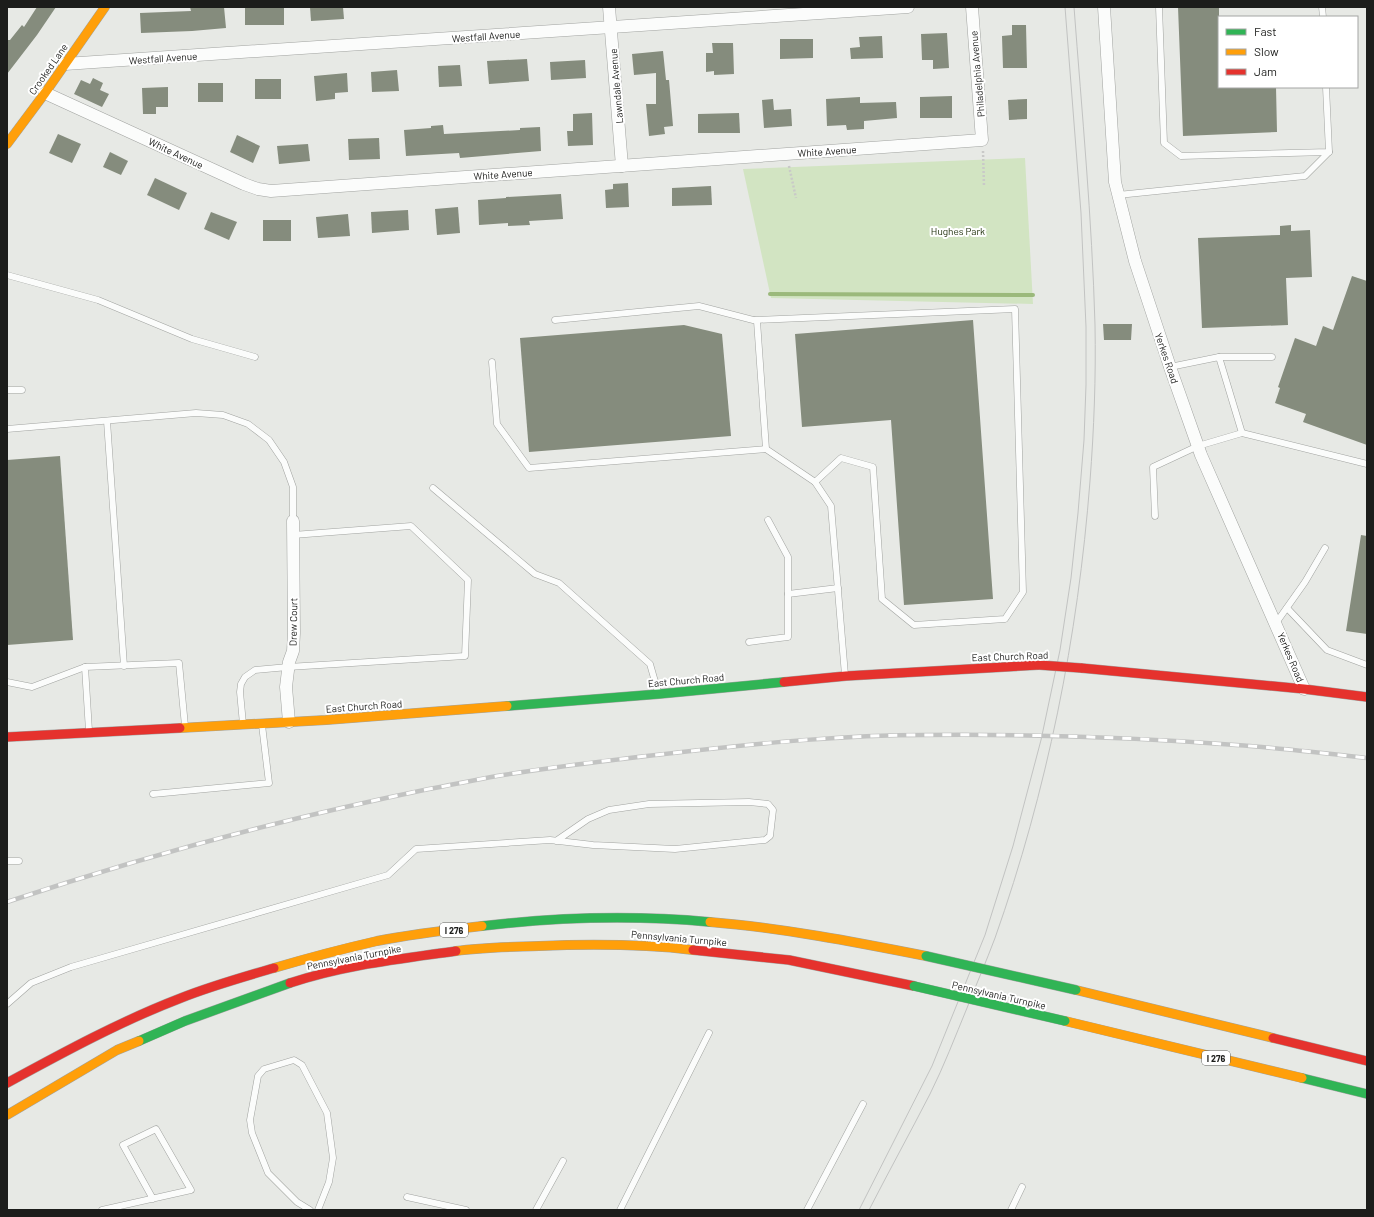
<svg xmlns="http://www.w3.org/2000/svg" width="1374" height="1217" font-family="Barlow,sans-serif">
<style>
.green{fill:#d2e4c2}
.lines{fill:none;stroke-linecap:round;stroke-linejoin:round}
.stream{stroke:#9bb97b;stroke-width:4}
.building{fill:#858c7d}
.lane-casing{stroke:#a1a3a0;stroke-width:7}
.street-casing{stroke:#a1a3a0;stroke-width:13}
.fast-casing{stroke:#a1a3a0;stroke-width:10}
.slow-casing{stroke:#a1a3a0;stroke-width:10}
.jam-casing{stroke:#a1a3a0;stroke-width:10}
.path{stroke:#c9c9c8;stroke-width:2.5;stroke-dasharray:2 2;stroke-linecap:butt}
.lane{stroke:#fbfcfb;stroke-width:6}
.street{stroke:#fbfcfb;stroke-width:12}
.fast{stroke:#30b455;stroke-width:9}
.slow{stroke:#ff9f0a;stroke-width:9}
.jam{stroke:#e5322d;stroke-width:9}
.tram{stroke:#c2c3c2;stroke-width:1}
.rail-casing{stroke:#c2c3c2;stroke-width:4.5}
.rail{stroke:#fff;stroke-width:3;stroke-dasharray:9;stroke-linecap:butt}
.fast-bridge-casing{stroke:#a1a3a0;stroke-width:10;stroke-linecap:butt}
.jam-bridge-casing{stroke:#a1a3a0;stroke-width:10;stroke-linecap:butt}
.fast-bridge{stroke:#30b455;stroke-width:9}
.jam-bridge{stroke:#e5322d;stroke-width:9}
.labels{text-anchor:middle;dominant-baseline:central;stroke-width:4;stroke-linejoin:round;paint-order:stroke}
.shield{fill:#fff;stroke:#60615f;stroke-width:1}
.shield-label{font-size:9px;font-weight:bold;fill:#1c1d1b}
.street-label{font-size:10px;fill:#1c1d1b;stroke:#fff}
.park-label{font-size:10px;fill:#22320e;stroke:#fff}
</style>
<rect width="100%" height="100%" fill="#e7e9e5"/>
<path class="green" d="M1025 158 1033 304 771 298 743 169Z"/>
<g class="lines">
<path class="stream" d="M770 294 1033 295"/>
</g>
<g class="building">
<path d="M37 7H56L37 35 7 74V40H10L22 25 24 27Z"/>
<path d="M190 7H224L226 28 192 31 141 33 140 13 191 11Z"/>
<rect x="245" y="7" width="39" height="18"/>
<path d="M310 7H343L344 19 311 21Z"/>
<path d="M1178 7H1219V87H1276L1277 132 1183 136Z"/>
<path d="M1012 25H1026L1027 68H1003L1002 36 1012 35Z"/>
<path d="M947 33 949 68 933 69V60H922L921 34Z"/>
<path d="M882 36 883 58 851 59 850 48 860 47 859 37Z"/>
<path d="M780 39H813V58L780 59Z"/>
<path d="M712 43H733L734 74 714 75V71L706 72V53H713Z"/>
<path d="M663 51 666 80H669L673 126 664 127 665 134 649 136 646 104H656V73L634 75 632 54Z"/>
<path d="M527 59 529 81 489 84 487 61Z"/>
<path d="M585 60 586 78 551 80 550 62Z"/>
<path d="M460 65 462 86 439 87 438 66Z"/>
<path d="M397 70 399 91 372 92 371 72Z"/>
<path d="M347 73 348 92 335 93V99L316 101 314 76Z"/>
<path d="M93 78 103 83 100 90 109 94 102 107 74 94 81 80 90 84Z"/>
<rect x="255" y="79" width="26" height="20"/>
<rect x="198" y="83" width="25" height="19"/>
<path d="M168 87V107H156V114H143L142 88Z"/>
<path d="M952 96V118H920V97Z"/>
<path d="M860 97V103L896 102 897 118 864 121V129L847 130 846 125 827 126 826 99Z"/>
<path d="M773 99 774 110 791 109 792 126 764 128 762 100Z"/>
<path d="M1027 99V119L1009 120 1008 100Z"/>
<path d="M592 113 593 145 568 146 567 131H573V114Z"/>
<path d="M739 113 740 133H698V114Z"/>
<path d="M443 125 444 134 520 130V128L540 127 541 151 460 158 459 153 406 156 404 130 431 128V126Z"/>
<path d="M58 134 81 144 72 163 49 153Z"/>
<path d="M237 135 260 146 253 163 230 152Z"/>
<path d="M379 138 380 159 349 160 348 139Z"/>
<path d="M308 144 310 161 279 164 277 146Z"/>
<path d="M110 152 128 161 121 175 103 167Z"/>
<path d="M155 178 187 193 179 210 147 195Z"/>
<path d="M628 183 629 207 606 208 605 190 613 189V184Z"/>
<path d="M711 186 712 205 672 206V188Z"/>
<path d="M561 194 563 219 529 221 530 225 508 226V223L479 225 478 200 506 198V197Z"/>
<path d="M458 207 460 233 437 235 435 209Z"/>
<path d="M408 210 409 230 372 233 371 212Z"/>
<path d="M211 212 237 222 229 240 204 229Z"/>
<path d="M348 214 350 236 318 238 316 217Z"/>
<rect x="263" y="220" width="28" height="21"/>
<path d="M1291 225V231L1310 230 1312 277 1286 278 1288 325 1202 328 1198 238 1280 235V226Z"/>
<path d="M1352 276 1367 281V445L1303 422 1306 414 1275 403 1280 388 1278 387 1295 338 1316 346 1323 326 1333 330Z"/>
<path d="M973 320 993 599 904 605 891 420 802 427 795 334Z"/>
<path d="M1103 324H1132L1131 340H1104Z"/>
<path d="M684 325 722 334 731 436 529 452 520 338Z"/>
<path d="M60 456 73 640 7 645V460Z"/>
<path d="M1361 535 1367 536V634L1346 631Z"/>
</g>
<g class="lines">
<g class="lane-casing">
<g id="lane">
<path d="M1159 7 1164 143 1181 156 1329 152 1326 87"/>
<path d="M1322 7 1323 17"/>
<path d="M1118 195 1305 176 1329 152"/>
<path d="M7 275 98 300 192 339 255 357"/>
<path d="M755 320 1015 309 1023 592 1005 619 914 625 882 599 873 467 841 458 815 482"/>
<path d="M1219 357H1272"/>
<path d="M492 362 497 424 529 468 766 449 757 321 699 306 555 320"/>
<path d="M1170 367 1219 357 1242 433"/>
<path d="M7 390H22"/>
<path d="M107 421 124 666"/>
<path d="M7 429 196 413 223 415 248 424 269 440 284 462 293 487V521"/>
<path d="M766 449 815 482 831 506 845 675"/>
<path d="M433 488 535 574 559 583 650 664 658 692"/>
<path d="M1155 516 1153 467 1198 446 1242 433 1367 464"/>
<path d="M788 594 838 588"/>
<path d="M1287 608 1327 650 1367 665"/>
<path d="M1276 623 1305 582 1325 548"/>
<path d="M749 642 788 637V557L768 520"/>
<path d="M7 682 32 687 85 667"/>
<path d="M243 724 240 692 241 684 245 677 255 670 288 667 465 656 468 580 411 526 293 535"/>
<path d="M89 731 85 667 179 663 185 726"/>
<path d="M153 794 269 783 262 725"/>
<path d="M7 861H19"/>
<path d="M7 1004 31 983 71 967 388 875 416 849 550 840 593 845 675 849 765 840 770 836 773 810 768 804 749 802 649 804 609 810 588 819 556 841"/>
<path d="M407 1197 466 1210"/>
<path d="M102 1210 191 1190 156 1129 123 1145 153 1199"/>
<path d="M310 1210 297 1202 268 1173 252 1133 250 1120 258 1076 264 1069 294 1060 302 1065 327 1113 333 1158 329 1182 318 1210"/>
<path d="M536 1210 563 1161"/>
<path d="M620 1210 709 1033"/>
<path d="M807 1210 863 1104"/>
<path d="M1011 1210 1022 1187"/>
</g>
</g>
<g class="street-casing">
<g id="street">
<path d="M609 7 622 166"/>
<path d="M1104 7 1115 182 1135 261 1171 370 1201 455 1304 689"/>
<path d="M65 64 908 7"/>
<path d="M45 93 244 184 258 189 271 191 982 140 972 7"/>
<path d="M289 722 286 687 289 662 293 651 294 633 293 521"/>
</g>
</g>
<g class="fast-casing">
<g id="fast">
<path d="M507 706 659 694 784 682"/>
<path d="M482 926C558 917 634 915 710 922"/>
<path d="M139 1041 185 1021 290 983"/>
<path d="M1302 1078 1367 1094"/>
</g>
</g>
<g class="slow-casing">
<g id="slow">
<path d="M7 144 45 93 105 7"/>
<path d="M180 728 326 720 507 706"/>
<path d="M710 922C783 928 855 942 926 956"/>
<path d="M456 951C484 947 511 947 539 946 590 944 642 944 693 950"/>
<path d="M274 968C308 958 342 949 377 941 412 934 447 930 482 926"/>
<path d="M1076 990 1273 1038"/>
<path d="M1065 1021 1302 1078"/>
<path d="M7 1115 117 1050 139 1041"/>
</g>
</g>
<g class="jam-casing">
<g id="jam">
<path d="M1081 668 1304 689 1367 697"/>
<path d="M784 682 846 676 1039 665"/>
<path d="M7 737 180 728"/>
<path d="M693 950 789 960 914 986"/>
<path d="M290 983C344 965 400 959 456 951"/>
<path d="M1273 1038 1367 1061"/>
<path d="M7 1083C64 1052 121 1021 181 998 211 986 243 977 274 968"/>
</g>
</g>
<g class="path">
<path d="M983 151 984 186"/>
<path d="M789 166 796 198"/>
</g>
<use href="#lane" class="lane"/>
<use href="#street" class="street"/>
<use href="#fast" class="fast"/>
<use href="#slow" class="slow"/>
<use href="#jam" class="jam"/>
<g class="tram">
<path d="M859 1210 932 1066 985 935 1013 846 1041 740 1060 650 1071 578 1078 513 1084 440 1086 385V327L1081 213 1065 7"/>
<path d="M869 1210C889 1171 910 1133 930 1094 944 1066 955 1037 967 1008 976 985 986 962 995 938 1047 791 1078 637 1090 481 1094 429 1096 377 1095 325 1092 219 1082 113 1074 7"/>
</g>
<g class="rail-casing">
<path id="rail" d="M7 902C145 856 286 818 429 789 451 785 474 780 497 776 558 766 620 759 682 752 763 743 843 735 924 735 1028 734 1132 737 1236 745 1280 748 1323 753 1367 758"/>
</g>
<use href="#rail" class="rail"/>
<g class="fast-bridge-casing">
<g id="fast-bridge">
<path d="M926 956 1076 990"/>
<path d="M914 986 1065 1021"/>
</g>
</g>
<g class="jam-bridge-casing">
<path id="jam-bridge" d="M1039 665 1081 668"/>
</g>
<use href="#fast-bridge" class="fast-bridge"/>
<use href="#jam-bridge" class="jam-bridge"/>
</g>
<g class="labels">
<g class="shield">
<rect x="440" y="923" width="28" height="14" rx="3"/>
<rect x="1202" y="1051" width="28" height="14" rx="3"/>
</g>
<g class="shield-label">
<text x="454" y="930">I 276</text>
<text x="1216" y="1058">I 276</text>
</g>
<g class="street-label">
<text transform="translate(486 36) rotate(-4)">Westfall Avenue</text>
<text transform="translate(163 58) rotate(-4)">Westfall Avenue</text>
<text transform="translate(48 69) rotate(-55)">Crooked Lane</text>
<text transform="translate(977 74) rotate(-95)">Philadelphia Avenue</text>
<text transform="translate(616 86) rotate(-95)">Lawndale Avenue</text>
<text transform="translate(827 151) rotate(-4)">White Avenue</text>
<text transform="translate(176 153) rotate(25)">White Avenue</text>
<text transform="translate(503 174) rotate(-4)">White Avenue</text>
<text transform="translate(1167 358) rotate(71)">Yerkes Road</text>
<text transform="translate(293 622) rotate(-89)">Drew Court</text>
<text transform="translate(1010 656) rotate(-2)">East Church Road</text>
<text transform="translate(1291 657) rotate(67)">Yerkes Road</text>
<text transform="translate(686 680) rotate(-5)">East Church Road</text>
<text transform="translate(364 706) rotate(-4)">East Church Road</text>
<text transform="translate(679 938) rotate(5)">Pennsylvania Turnpike</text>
<text transform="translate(354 957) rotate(-11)">Pennsylvania Turnpike</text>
<text transform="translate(999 995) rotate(13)">Pennsylvania Turnpike</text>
</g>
<g class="park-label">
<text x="958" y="231">Hughes Park</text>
</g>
</g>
<rect width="1374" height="1217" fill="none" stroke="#1c1d1b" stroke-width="16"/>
<rect x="1218" y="16" width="140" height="72" fill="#ffffff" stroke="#a4a5a4"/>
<rect x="1226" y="29" width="20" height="6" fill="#30b455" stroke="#a4a5a4"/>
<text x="1254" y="36" font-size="12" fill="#1c1d1b">Fast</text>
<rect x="1226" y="49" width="20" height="6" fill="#ff9f0a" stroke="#a4a5a4"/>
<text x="1254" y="56" font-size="12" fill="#1c1d1b">Slow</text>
<rect x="1226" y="69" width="20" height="6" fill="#e5322d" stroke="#a4a5a4"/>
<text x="1254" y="76" font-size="12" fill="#1c1d1b">Jam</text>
</svg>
